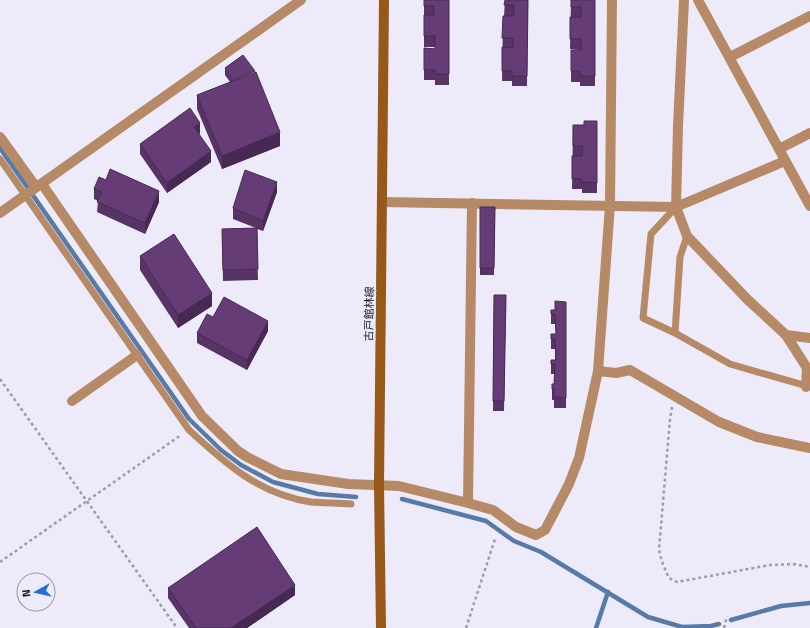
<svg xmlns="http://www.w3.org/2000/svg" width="810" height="628" font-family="'Titillium Web','Noto Sans JP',sans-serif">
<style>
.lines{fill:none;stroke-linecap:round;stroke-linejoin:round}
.stream{stroke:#577aa7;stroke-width:4.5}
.path{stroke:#9d9ba8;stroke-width:2.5;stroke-dasharray:3 3;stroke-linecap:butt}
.lane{stroke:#b68a66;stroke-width:7}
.street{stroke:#b68a66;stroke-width:10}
.secondary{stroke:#975819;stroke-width:10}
.wall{fill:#573465}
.shaded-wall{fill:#472a53}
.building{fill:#653c76;stroke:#472a53}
.labels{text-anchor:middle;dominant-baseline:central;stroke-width:4;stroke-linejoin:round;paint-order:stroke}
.street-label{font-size:11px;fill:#1a1824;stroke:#edebf9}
</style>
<rect width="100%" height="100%" fill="#edebf9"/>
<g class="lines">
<g class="stream">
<path d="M0 148 189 419 221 450 241 465 273 482 318 494 356 497"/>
<path d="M402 499 486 521 514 541 541 552 648 617 682 627 711 626 719 624"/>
<path d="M731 620 781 606 810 603"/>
<path d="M596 628 608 592"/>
</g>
<g class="path">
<path d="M0 379 177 628"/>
<path d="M672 407 670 419 659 550 662 562 669 578 677 582 770 565 793 564 810 567"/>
<path d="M0 562 181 435"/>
<path d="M466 628 495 539"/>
<path d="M724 628 727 616"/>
</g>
<g class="lane">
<path d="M0 159 189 430C226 464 259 494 311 502 325 503 338 503 351 504"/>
<path d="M676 207 651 234 643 318 675 333 730 364 810 387"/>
<path d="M675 333 680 257 687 236"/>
</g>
<g class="street">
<path d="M684 0 678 126 676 207 687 236 747 299 786 335 810 338"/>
<path d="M698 0 810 206"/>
<path d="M730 57 810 16"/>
<path d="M0 137 36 187"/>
<path d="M779 149 810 133"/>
<path d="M42 184 202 416 238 451 247 457 281 474 348 484 399 486 468 503 493 510 516 527 536 535 545 530 569 484 579 458 598 371 610 205 612 0"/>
<path d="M382 202 676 207 785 161"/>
<path d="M0 213 301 0"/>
<path d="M786 335 807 368 806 387"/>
<path d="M598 371 616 373 630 370 719 422 757 437 810 448"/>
<path d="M72 401 137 355"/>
<path d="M468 503 472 203"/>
</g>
<path class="secondary" d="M381 628 379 485 384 0"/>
</g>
<g class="wall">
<path d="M424 0H449V85H435V80H424V48L435 49V47H424Z"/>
<path d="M505 0H528L527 86H512V81H502L503 16H504Z"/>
<path d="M571 0H595V86H580V82H571V50H581L570 49Z"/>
<path d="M225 68 280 146 222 169 197 109V95L230 82 225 75Z"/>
<path d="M597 121V193H582V189H572L573 125H584Z"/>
<path d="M200 133 199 134 211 162 167 193 140 154V144Z"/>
<path d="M94 189 159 202 145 234 97 212 98 201 94 199Z"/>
<path d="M277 192 263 231 257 229 258 280 223 281 222 229 256 228 233 219V208Z"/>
<path d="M480 207H495L494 275H480Z"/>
<path d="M140 256 212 306 178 328 140 270Z"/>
<path d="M494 295H506L504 411H493Z"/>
<path d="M566 302V408H554V400H552V384H554L555 374H551V360H555V349H551V334H556L555 324H551V310H555Z"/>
<path d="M213 317 268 331 247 370 197 343V333Z"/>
<path d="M168 588 295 595 247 628H189L168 598Z"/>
</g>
<g class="shaded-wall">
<path d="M200 123V133L194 138V127Z"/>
<path d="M280 132V146L222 169V156Z"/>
<path d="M211 151V162L167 193V183Z"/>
<path d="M277 182V192L263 231V221Z"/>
<path d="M159 191V202L145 234V223Z"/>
<path d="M212 293V306L178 328V315Z"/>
<path d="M268 321V331L247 370V360Z"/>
<path d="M295 585V595L247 628H231Z"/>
</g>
<g class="building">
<path d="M424 0H449V74H435V70H424V48L435 49V36H424V15H434V6H424Z"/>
<path d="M505 0H528L527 76H512V71H502V47L513 48V38H502L503 16H514V5H504Z"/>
<path d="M571 0H595V76H580V71H571V50H581V39H570V17H581V7H571Z"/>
<path d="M243 55 255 71 234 80 225 68Z"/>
<path d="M256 72 280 132 222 156 197 95Z"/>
<path d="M190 108 200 123 194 127 211 151 167 183 140 144Z"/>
<path d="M584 121H597V183L582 182V179H572V156H582L583 146H573V125H584Z"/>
<path d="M110 169 159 191 145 223 97 202 102 192 94 189 99 177 106 180Z"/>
<path d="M245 170 277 182 263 221 233 208Z"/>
<path d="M480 207H495L494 268H480Z"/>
<path d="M257 228 258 269 223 270 222 229Z"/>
<path d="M174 234 212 293 178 315 140 256Z"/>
<path d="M494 295H506L504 401H493Z"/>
<path d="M224 297 268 321 247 360 197 333 207 314 213 317Z"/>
<path d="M555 301 566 302V398L554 397V389H552V384H554L555 364H551V360H556L555 339H551V334H556L555 314H551V310H555Z"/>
<path d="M257 527 295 585 231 628H196L168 588Z"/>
</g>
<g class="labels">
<g class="street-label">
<text transform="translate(369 314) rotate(-89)">古戸館林線</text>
</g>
</g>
<g transform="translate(36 592) rotate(262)"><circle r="19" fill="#edebf9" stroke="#9997a4"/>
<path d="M0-3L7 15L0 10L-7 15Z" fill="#226ed9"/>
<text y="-6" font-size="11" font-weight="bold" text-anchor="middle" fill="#1a1824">N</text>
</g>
</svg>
